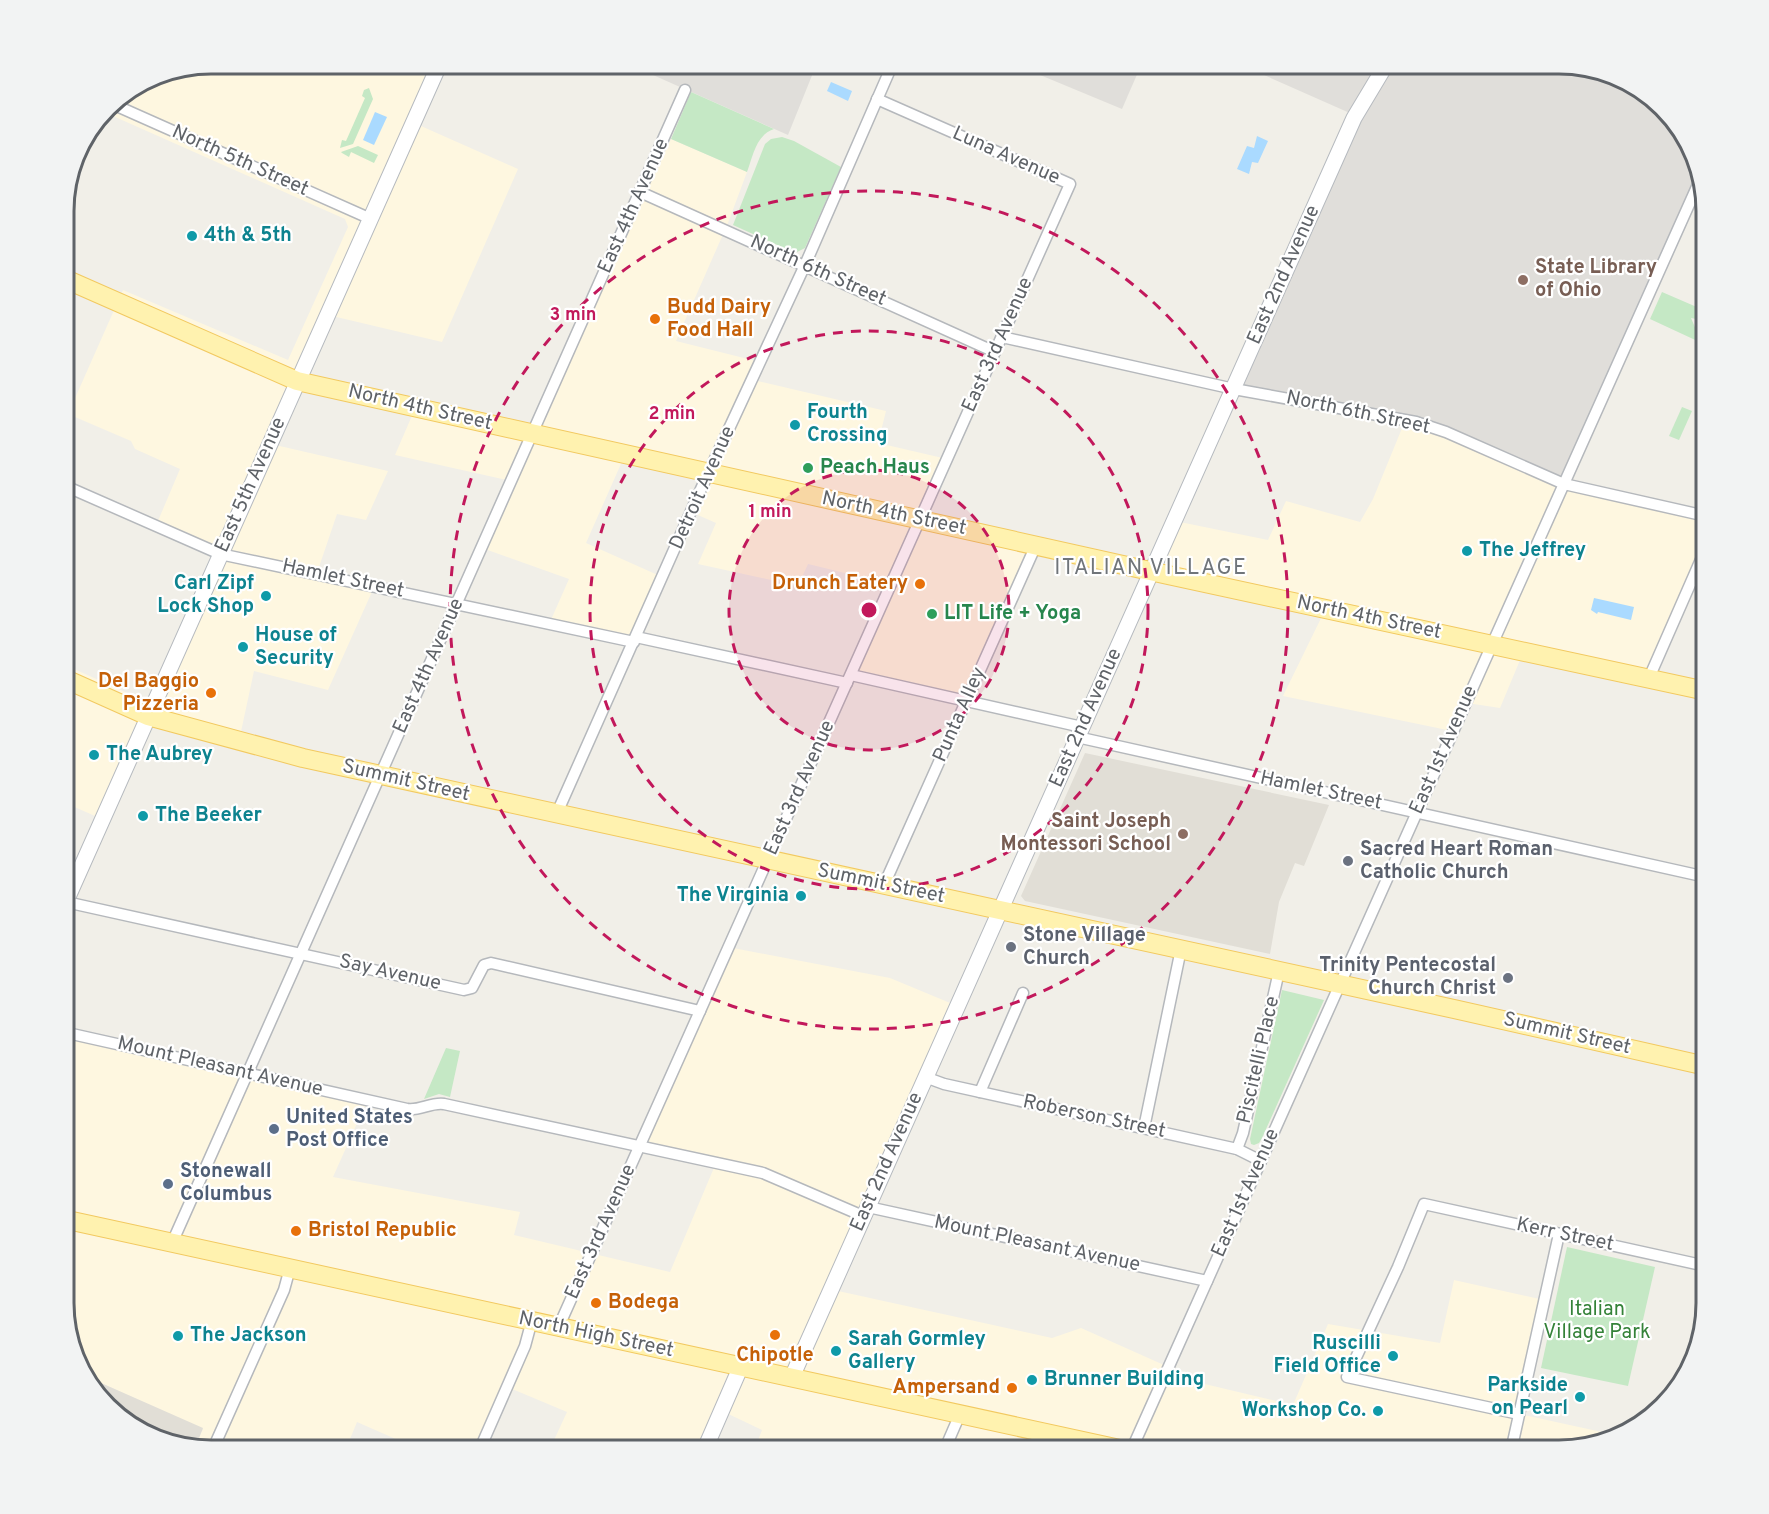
<svg xmlns="http://www.w3.org/2000/svg" width="1769" height="1514" font-family="Overpass,sans-serif">
<style>
.commercial{fill:#fef7e0}
.industrial{fill:#e0deda}
.education{fill:#e1ded6}
.green{fill:#c5e8c5}
.water{fill:#aadaff}
.lines{fill:none;stroke-linecap:round;stroke-linejoin:round}
.street-casing{stroke:#b5b8bc;stroke-width:13}
.secondary-casing{stroke:#b6babf;stroke-width:17}
.primary-casing{stroke:#f2c960;stroke-width:20}
.street{stroke:#fff;stroke-width:10}
.secondary{stroke:#fff;stroke-width:15}
.primary{stroke:#fff2af;stroke-width:18}
.ring{fill:none;stroke:#c2185b;stroke-width:3;stroke-dasharray:10 8}
.culture-dot{fill:#0f9aa8;stroke:#fff;stroke-width:2}
.education-dot{fill:#8d6e63;stroke:#fff;stroke-width:2}
.food-dot{fill:#e8710a;stroke:#fff;stroke-width:2}
.leisure-dot{fill:#2e9e5b;stroke:#fff;stroke-width:2}
.worship-dot{fill:#6b7280;stroke:#fff;stroke-width:2}
.service-dot{fill:#5c6f8a;stroke:#fff;stroke-width:2}
.labels{text-anchor:middle;dominant-baseline:central;stroke-width:4.5;stroke-linejoin:round;paint-order:stroke}
.street-label{font-size:20px;fill:#5f6368;stroke:#fff}
.culture-label{font-size:20px;font-weight:bold;fill:#0d838f;stroke:#fff;text-anchor:start}
.education-label{font-size:20px;font-weight:bold;fill:#785e54;stroke:#fff;text-anchor:start}
.food-label{font-size:20px;font-weight:bold;fill:#c56008;stroke:#fff;text-anchor:start}
.leisure-label{font-size:20px;font-weight:bold;fill:#27864d;stroke:#fff;text-anchor:start}
.worship-label{font-size:20px;font-weight:bold;fill:#5b616d;stroke:#fff;text-anchor:start}
.service-label{font-size:20px;font-weight:bold;fill:#4e5e75;stroke:#fff;text-anchor:start}
.park-label{font-size:20px;fill:#348238;stroke:#fff}
.quarter-label{font-size:22px;letter-spacing:1.5px;fill:#70757a;stroke:#fff}
.rim{fill:none;stroke:#5f6368;stroke-width:3}
.centre{fill:#c2185b;stroke:#fff;stroke-width:3}
.ring-label{font-size:18px;text-anchor:middle;font-weight:bold;fill:#c2185b;stroke:#fff;stroke-width:4.5;stroke-linejoin:round;paint-order:stroke}
</style>
<rect width="100%" height="100%" fill="#f1efe8"/>
<g class="commercial">
<path d="M210 63H434L412 122 518 169 442 342 328 315 271 444 388 471 366 520 337 514 317 573 375 585 328 690 254 671 239 741 146 719 102 819 63 802V664L154 705 218 556 155 528 180 469 135 449 131 441 68 414 123 290 288 360 348 227 345 219 104 112 113 100 154 74Z"/>
<path d="M671 139 747 172 728 223 676 341 760 362 753 380 886 411 878 443 947 459 922 517 1037 543 965 702 848 675 890 584 808 564 798 586 698 564 716 523 691 512 708 474 624 457 586 543 660 576 632 640 550 622 569 579 482 548 511 481 395 455 414 411 533 434Z"/>
<path d="M1407 416 1564 484 1452 731 1283 696 1325 610 1153 571 1175 521 1268 540 1286 501 1360 522 1373 499Z"/>
<path d="M1565 486 1706 518V545L1646 680 1523 653 1500 708 1467 703Z"/>
<path d="M728 947 890 978 955 1005 829 1289 1052 1338 1081 1328 1164 1365 1171 1376 1293 1405 1328 1324 1440 1343 1454 1280 1544 1300 1520 1414 1620 1436 1615 1440 1559 1451H754L762 1430 720 1410 703 1451H635L610 1440 605 1451H549L567 1412 505 1386 477 1451H423L357 1422 345 1451H213L196 1444 203 1429 83 1375 78 1369 63 1313V1038L367 1101 333 1177 520 1212 514 1235 670 1272 716 1163 638 1143Z"/>
</g>
<g class="industrial">
<path d="M626 63H817L788 135Z"/>
<path d="M1011 63H1142L1122 109Z"/>
<path d="M1237 63H1559L1615 74 1656 100 1695 154 1700 182 1564 484 1452 432 1234 389 1352 114Z"/>
</g>
<g class="education">
<path d="M1085 753 1329 805 1304 866 1295 863 1279 902 1270 954 1025 901 1021 896Z"/>
<path d="M83 1375 203 1428 195 1448 154 1440 113 1414Z"/>
</g>
<g class="green">
<path d="M369 88 373 99 353 144 340 148 342 140 346 141 365 98 362 96 364 90Z"/>
<path d="M691 92 774 129C756 135 753 156 747 172L671 139Z"/>
<path d="M782 137 794 141 841 167 805 248 795 253 733 225 765 144 771 139Z"/>
<path d="M358 146 378 155 374 163 351 152 349 157 342 153 341 152Z"/>
<path d="M1662 292 1706 311V321L1691 318 1697 332 1706 335V345L1650 319Z"/>
<path d="M1682 407 1692 411 1679 440 1669 436Z"/>
<path d="M1282 990 1324 1000 1262 1138 1259 1143 1254 1145 1251 1144 1250 1139Z"/>
<path d="M446 1048 460 1051 450 1097 439 1094 424 1099Z"/>
<path d="M1567 1247 1655 1267 1628 1386 1541 1368Z"/>
</g>
<g class="water">
<path d="M831 82 852 91 848 101 827 91Z"/>
<path d="M375 112 387 117 374 145 363 140Z"/>
<path d="M1257 136 1268 141 1258 163 1252 162 1249 174 1237 169 1247 146 1254 148Z"/>
<path d="M1594 598 1634 607 1631 620 1598 612 1597 614 1591 610Z"/>
</g>
<g class="lines">
<g class="street-casing">
<g id="street">
<path d="M110 103 371 219"/>
<path d="M640 192 995 352"/>
<path d="M1002 337 1234 389 1416 422 1446 432 1564 484 1706 516"/>
<path d="M63 485 220 554 634 642"/>
<path d="M636 637 847 683"/>
<path d="M851 675 1082 727"/>
<path d="M1649 678 1706 548"/>
<path d="M1077 737 1706 877"/>
<path d="M557 813 701 489 805 265 893 63"/>
<path d="M884 885 1036 545"/>
<path d="M66 902 464 990 472 988 484 965 491 963 700 1011"/>
<path d="M63 1032 407 1109C420 1111 431 1102 444 1104L763 1173 863 1216"/>
<path d="M925 1077 944 1084 1237 1149 1261 1161"/>
<path d="M980 1092 1023 993"/>
<path d="M1144 1128 1181 949"/>
<path d="M1237 1149 1243 1133 1279 971"/>
<path d="M868 1207 1207 1281"/>
<path d="M172 1243 685 90"/>
<path d="M559 1326 1070 184 877 99"/>
<path d="M1519 1414 1347 1377 1398 1267 1424 1204 1706 1266"/>
<path d="M212 1451 284 1290 290 1268"/>
<path d="M479 1451 525 1346 532 1320"/>
<path d="M944 1451 960 1414"/>
<path d="M1131 1451 1700 180"/>
<path d="M1511 1451 1559 1234"/>
</g>
</g>
<g class="secondary-casing">
<g id="secondary">
<path d="M63 908 440 63"/>
<path d="M792 1377 1354 118 1387 63"/>
<path d="M704 1451 741 1366"/>
</g>
</g>
<g class="primary-casing">
<g id="primary">
<path d="M63 278 297 381 1168 575 1706 691"/>
<path d="M63 678 148 716 303 758 1454 1009 1706 1066"/>
<path d="M63 1219 1129 1451"/>
</g>
</g>
<use href="#street" class="street"/>
<use href="#secondary" class="secondary"/>
<use href="#primary" class="primary"/>
</g>
<circle cx="869" cy="610" r="140" fill="#c2185b" fill-opacity=".12"/>
<g class="ring">
<circle cx="869" cy="610" r="140"/>
<circle cx="869" cy="610" r="279"/>
<circle cx="869" cy="610" r="419"/>
</g>
<g class="culture-dot">
<circle cx="192" cy="236" r="6"/>
<circle cx="795" cy="425" r="6"/>
<circle cx="1467" cy="551" r="6"/>
<circle cx="266" cy="596" r="6"/>
<circle cx="243" cy="647" r="6"/>
<circle cx="94" cy="755" r="6"/>
<circle cx="143" cy="816" r="6"/>
<circle cx="801" cy="896" r="6"/>
<circle cx="178" cy="1336" r="6"/>
<circle cx="836" cy="1351" r="6"/>
<circle cx="1393" cy="1356" r="6"/>
<circle cx="1032" cy="1380" r="6"/>
<circle cx="1580" cy="1397" r="6"/>
<circle cx="1378" cy="1411" r="6"/>
</g>
<g class="education-dot">
<circle cx="1523" cy="280" r="6"/>
<circle cx="1183" cy="834" r="6"/>
</g>
<g class="food-dot">
<circle cx="655" cy="319" r="6"/>
<circle cx="920" cy="584" r="6"/>
<circle cx="211" cy="693" r="6"/>
<circle cx="296" cy="1231" r="6"/>
<circle cx="596" cy="1303" r="6"/>
<circle cx="775" cy="1335" r="6"/>
<circle cx="1012" cy="1388" r="6"/>
</g>
<g class="leisure-dot">
<circle cx="808" cy="468" r="6"/>
<circle cx="932" cy="614" r="6"/>
</g>
<g class="worship-dot">
<circle cx="1348" cy="861" r="6"/>
<circle cx="1011" cy="947" r="6"/>
<circle cx="1508" cy="978" r="6"/>
</g>
<g class="service-dot">
<circle cx="274" cy="1129" r="6"/>
<circle cx="168" cy="1184" r="6"/>
</g>
<g class="labels">
<g class="street-label">
<text transform="translate(1006 156) rotate(24)">Luna Avenue</text>
<text transform="translate(240 161) rotate(24)">North 5th Street</text>
<text transform="translate(634 206) rotate(-66)">East 4th Avenue</text>
<text transform="translate(818 271) rotate(24)">North 6th Street</text>
<text transform="translate(1284 275) rotate(-66)">East 2nd Avenue</text>
<text transform="translate(998 345) rotate(-66)">East 3rd Avenue</text>
<text transform="translate(420 408) rotate(13)">North 4th Street</text>
<text transform="translate(1358 413) rotate(12)">North 6th Street</text>
<text transform="translate(251 485) rotate(-66)">East 5th Avenue</text>
<text transform="translate(703 488) rotate(-66)">Detroit Avenue</text>
<text transform="translate(894 514) rotate(12)">North 4th Street</text>
<text transform="translate(343 579) rotate(12)">Hamlet Street</text>
<text transform="translate(1369 618) rotate(12)">North 4th Street</text>
<text transform="translate(429 666) rotate(-66)">East 4th Avenue</text>
<text transform="translate(960 715) rotate(-66)">Punta Alley</text>
<text transform="translate(1086 718) rotate(-66)">East 2nd Avenue</text>
<text transform="translate(1444 750) rotate(-66)">East 1st Avenue</text>
<text transform="translate(406 781) rotate(13)">Summit Street</text>
<text transform="translate(800 788) rotate(-66)">East 3rd Avenue</text>
<text transform="translate(1321 791) rotate(12)">Hamlet Street</text>
<text transform="translate(881 884) rotate(12)">Summit Street</text>
<text transform="translate(390 973) rotate(13)">Say Avenue</text>
<text transform="translate(1567 1034) rotate(13)">Summit Street</text>
<text transform="translate(1259 1060) rotate(-77)">Piscitelli Place</text>
<text transform="translate(220 1067) rotate(13)">Mount Pleasant Avenue</text>
<text transform="translate(1094 1117) rotate(12)">Roberson Street</text>
<text transform="translate(887 1162) rotate(-66)">East 2nd Avenue</text>
<text transform="translate(1246 1193) rotate(-66)">East 1st Avenue</text>
<text transform="translate(601 1232) rotate(-66)">East 3rd Avenue</text>
<text transform="translate(1565 1235) rotate(12)">Kerr Street</text>
<text transform="translate(1037 1244) rotate(12)">Mount Pleasant Avenue</text>
<text transform="translate(596 1335) rotate(12)">North High Street</text>
</g>
<g class="culture-label">
<text x="204" y="236">4th &amp; 5th</text>
<text x="807" y="413">Fourth<tspan x="807" dy="23">Crossing</tspan></text>
<text x="1479" y="551">The Jeffrey</text>
<text x="254" y="584" text-anchor="end">Carl Zipf<tspan x="254" dy="23">Lock Shop</tspan></text>
<text x="255" y="636">House of<tspan x="255" dy="23">Security</tspan></text>
<text x="106" y="755">The Aubrey</text>
<text x="155" y="816">The Beeker</text>
<text x="789" y="896" text-anchor="end">The Virginia</text>
<text x="190" y="1336">The Jackson</text>
<text x="848" y="1340">Sarah Gormley<tspan x="848" dy="23">Gallery</tspan></text>
<text x="1381" y="1344" text-anchor="end">Ruscilli<tspan x="1381" dy="23">Field Office</tspan></text>
<text x="1044" y="1380">Brunner Building</text>
<text x="1568" y="1386" text-anchor="end">Parkside<tspan x="1568" dy="23">on Pearl</tspan></text>
<text x="1366" y="1411" text-anchor="end">Workshop Co.</text>
</g>
<g class="education-label">
<text x="1535" y="268">State Library<tspan x="1535" dy="23">of Ohio</tspan></text>
<text x="1171" y="822" text-anchor="end">Saint Joseph<tspan x="1171" dy="23">Montessori School</tspan></text>
</g>
<g class="food-label">
<text x="667" y="308">Budd Dairy<tspan x="667" dy="23">Food Hall</tspan></text>
<text x="908" y="584" text-anchor="end">Drunch Eatery</text>
<text x="199" y="682" text-anchor="end">Del Baggio<tspan x="199" dy="23">Pizzeria</tspan></text>
<text x="308" y="1231">Bristol Republic</text>
<text x="608" y="1303">Bodega</text>
<text x="775" y="1356" text-anchor="middle">Chipotle</text>
<text x="1000" y="1388" text-anchor="end">Ampersand</text>
</g>
<g class="leisure-label">
<text x="820" y="468">Peach Haus</text>
<text x="944" y="614">LIT Life + Yoga</text>
</g>
<g class="worship-label">
<text x="1360" y="850">Sacred Heart Roman<tspan x="1360" dy="23">Catholic Church</tspan></text>
<text x="1023" y="936">Stone Village<tspan x="1023" dy="23">Church</tspan></text>
<text x="1496" y="966" text-anchor="end">Trinity Pentecostal<tspan x="1496" dy="23">Church Christ</tspan></text>
</g>
<g class="service-label">
<text x="286" y="1118">United States<tspan x="286" dy="23">Post Office</tspan></text>
<text x="180" y="1172">Stonewall<tspan x="180" dy="23">Columbus</tspan></text>
</g>
<g class="park-label">
<text x="1597" y="1310">Italian<tspan x="1597" dy="23">Village Park</tspan></text>
</g>
<g class="quarter-label">
<text x="1151" y="568">ITALIAN VILLAGE</text>
</g>
</g>
<path d="M0 0H1769V1514H0ZM211 74H1559A137 137 0 0 1 1696 211V1303A137 137 0 0 1 1559 1440H211A137 137 0 0 1 74 1303V211A137 137 0 0 1 211 74Z" fill="#f2f3f3" fill-rule="evenodd"/>
<path class="rim" d="M211 74H1559A137 137 0 0 1 1696 211V1303A137 137 0 0 1 1559 1440H211A137 137 0 0 1 74 1303V211A137 137 0 0 1 211 74Z"/>
<circle cx="869" cy="610" r="9" class="centre"/>
<g class="ring-label">
<text x="573" y="320">3 min</text>
<text x="672" y="419">2 min</text>
<text x="770" y="517">1 min</text>
</g>
</svg>
